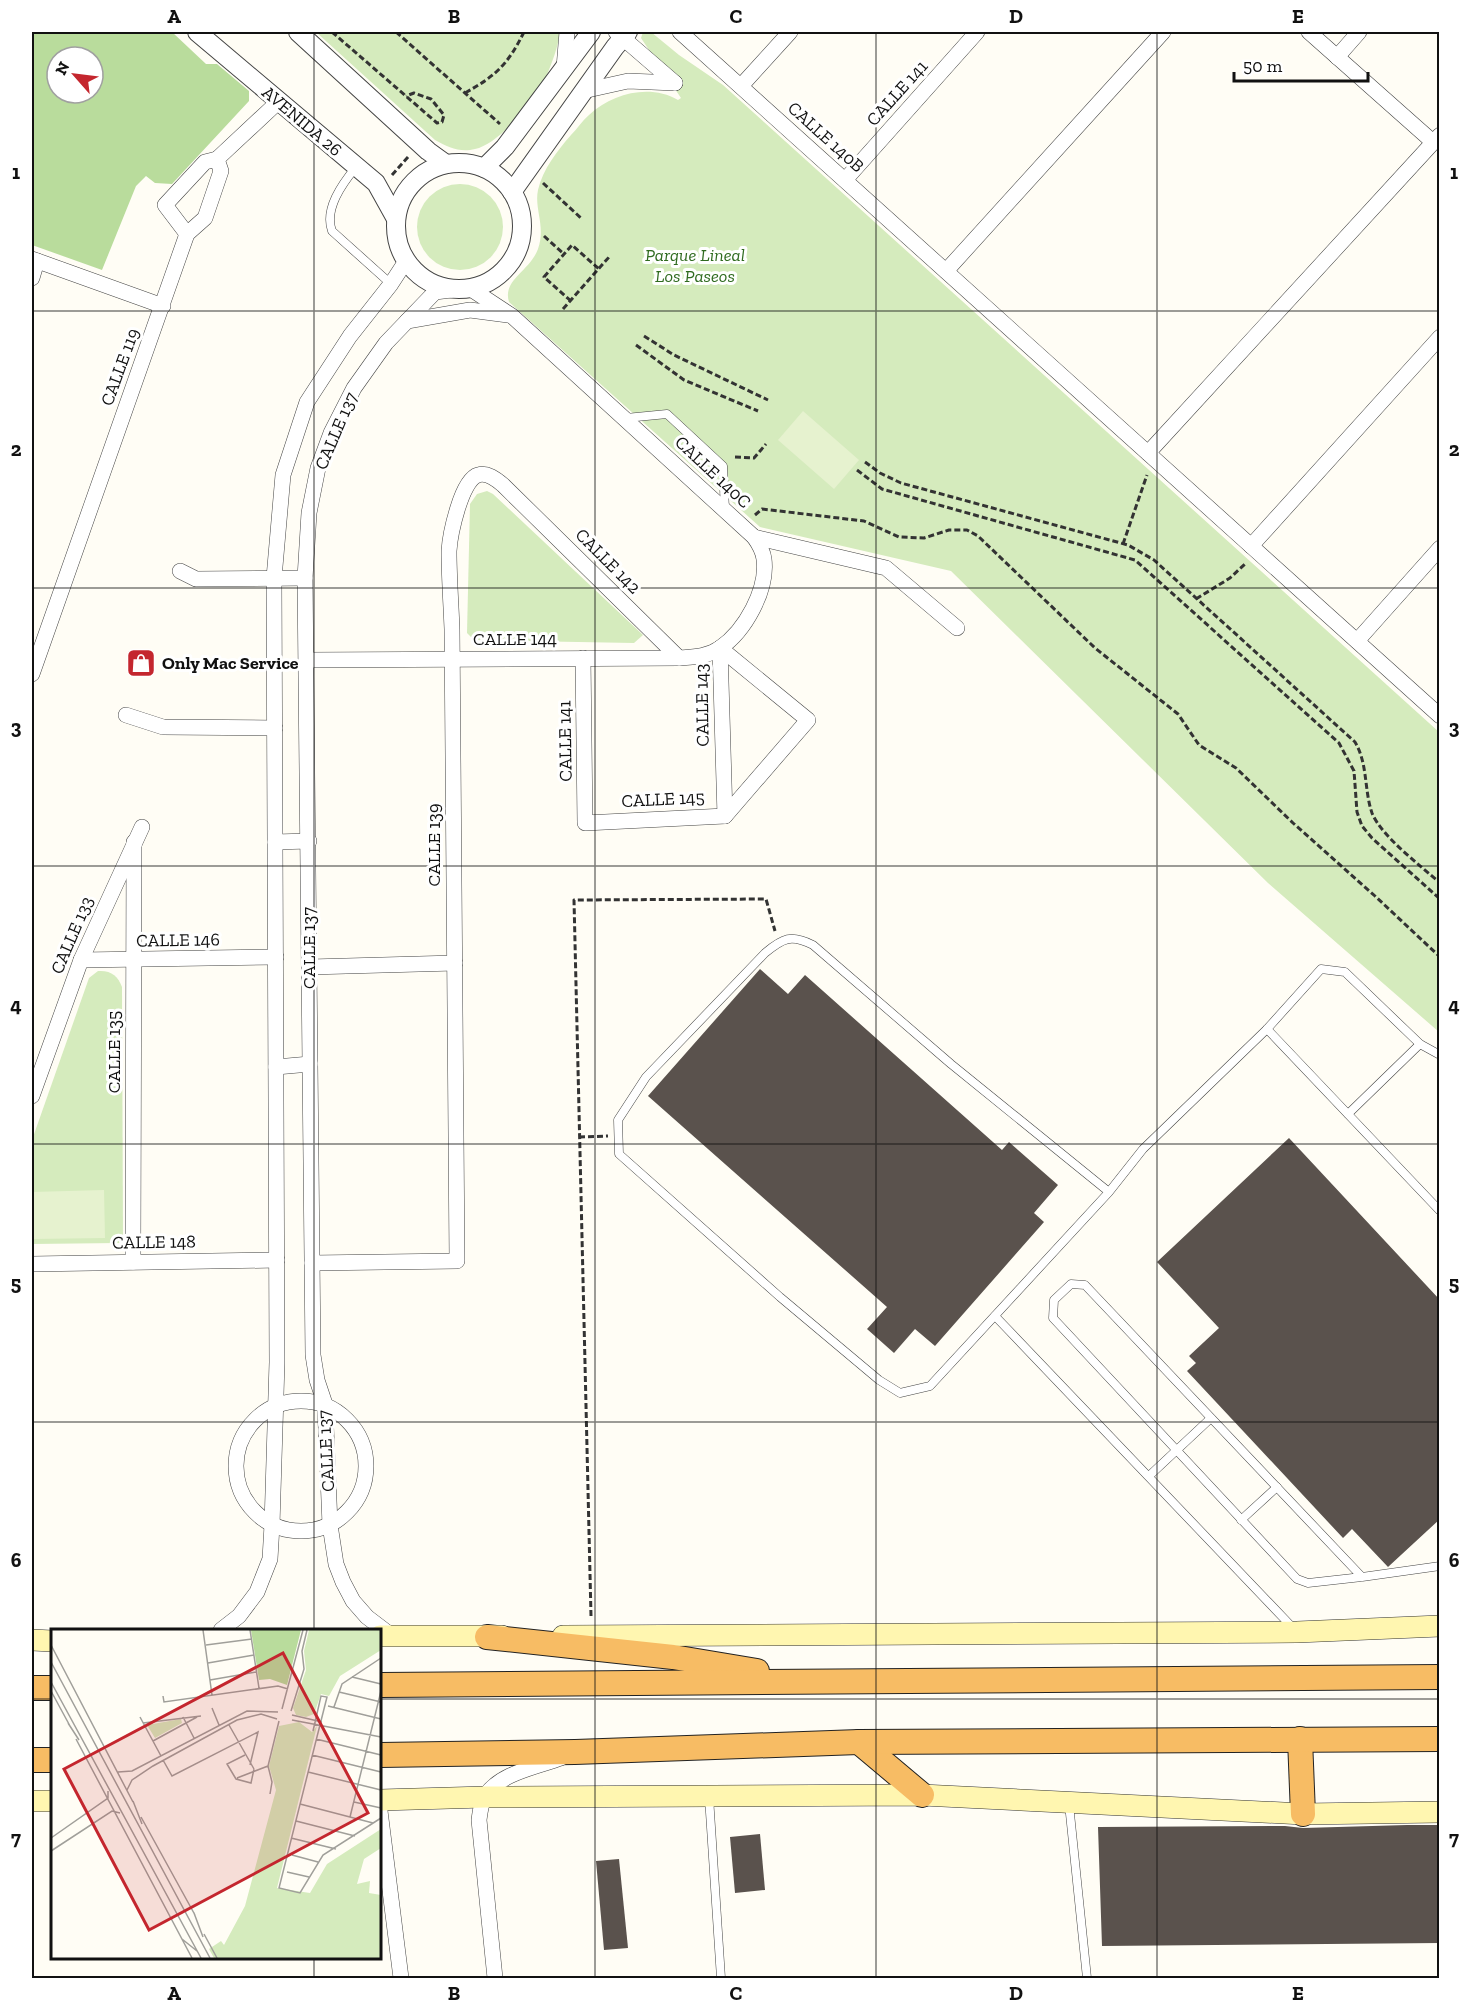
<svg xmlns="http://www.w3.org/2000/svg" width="1471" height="2010" font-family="'Zilla Slab',serif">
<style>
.green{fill:#d5ebbd}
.forest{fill:#b9dc9c;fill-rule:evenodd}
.pitch{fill:#e6f2cf}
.building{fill:#5a524d}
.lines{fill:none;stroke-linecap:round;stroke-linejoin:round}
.service-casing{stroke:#444;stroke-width:9}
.minor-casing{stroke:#444;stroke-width:16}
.tertiary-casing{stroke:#444;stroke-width:20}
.secondary-casing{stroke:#333;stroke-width:22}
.trunk-casing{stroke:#222;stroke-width:26}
.path{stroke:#333;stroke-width:3;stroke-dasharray:6 3;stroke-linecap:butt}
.service{stroke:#fff;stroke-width:8}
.minor{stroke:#fff;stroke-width:15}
.tertiary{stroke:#fff;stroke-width:18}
.secondary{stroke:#fff6b0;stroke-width:21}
.trunk{stroke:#f7bc64;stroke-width:24}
.grid{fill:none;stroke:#111;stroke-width:1.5;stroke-opacity:0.55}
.labels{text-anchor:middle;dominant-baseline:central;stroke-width:6;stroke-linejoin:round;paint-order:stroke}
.street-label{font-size:18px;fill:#111;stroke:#fff}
.park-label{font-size:18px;font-style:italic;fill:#2f6b1f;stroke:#fff}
.poi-label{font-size:18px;font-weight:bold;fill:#111;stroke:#fff;text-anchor:start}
.inset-road{fill:none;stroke:#a09f9a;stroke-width:1.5}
.view{fill:#c4262e;fill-opacity:0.15;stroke:#c4262e;stroke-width:3}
.inset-edge{fill:none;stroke:#111;stroke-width:3}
.neatline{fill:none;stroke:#111;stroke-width:2}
.grid-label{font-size:20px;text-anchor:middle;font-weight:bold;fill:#111}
</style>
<rect width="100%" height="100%" fill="#fffdf5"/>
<g class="green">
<path d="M316 32H560C558 47 552 63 546 77 535 99 500 144 475 149 460 153 448 147 435 140Z"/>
<path d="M643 32H651L679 55 723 85 1439 732V1032L1268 883 951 571 760 527 509 302C502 280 530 271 538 249 546 226 534 209 538 190 543 169 557 151 571 135 577 129 582 121 589 115 613 93 650 84 678 100L681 98 641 38Z"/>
<circle cx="460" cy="227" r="43"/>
<path d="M487 491 493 494 643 635 634 643 474 640 467 633 470 504 477 494Z"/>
<path d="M98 971C111 970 118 976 122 987L123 1237 119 1243 32 1244V1140L89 978Z"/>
</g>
<path class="forest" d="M32 32H172L206 64H217L249 91V101L172 184 155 183 146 176 136 186 102 270 32 245ZM57 57H93V93H57Z"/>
<g class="pitch">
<path d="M803 411 859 460 834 489 778 440Z"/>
<path d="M104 1190 105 1238 32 1239V1192Z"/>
</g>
<g class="building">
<path d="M760 969 788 994 805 975 1002 1150 1009 1142 1058 1185 1034 1213 1044 1222 935 1346 915 1329 894 1353 867 1329 887 1307 648 1096Z"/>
<path d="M1289 1138 1440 1300V1519L1388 1567 1352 1529 1343 1538 1187 1371 1196 1363 1189 1356 1219 1328 1157 1262Z"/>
<path d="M1407 1825H1440V1943L1102 1946 1098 1827 1285 1826 1303 1828Z"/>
<path d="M760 1834 765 1890 735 1893 730 1837Z"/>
<path d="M619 1859 628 1948 604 1950 596 1861Z"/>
</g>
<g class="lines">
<g class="service-casing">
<g id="service">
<path d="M356 167C342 184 324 209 332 231L391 284"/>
<path d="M626 418 667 414 723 466 725 510"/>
<path d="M1267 1029 1440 1211"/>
<path d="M1348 1114 1420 1044 1440 1055"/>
<path d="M1109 1192 951 1064 813 945C791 934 783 938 765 953L646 1077 618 1120 619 1154 780 1297 879 1380 900 1393 930 1386 1109 1192 1143 1149 1267 1029 1321 969 1345 972 1420 1044"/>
<path d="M995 1316 1294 1629"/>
<path d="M1149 1476 1211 1418"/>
<path d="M1241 1520 1277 1487"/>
<path d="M1362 1577 1085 1285 1071 1284 1054 1300 1053 1318 1297 1579 1308 1583 1362 1577 1440 1566"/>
<path d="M709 1797 721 1978"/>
<path d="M1069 1804 1087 1978"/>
</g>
</g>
<g class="minor-casing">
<g id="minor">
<path d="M616 32 675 83"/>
<path d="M680 32 1440 716"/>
<path d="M1309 32 1433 142"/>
<path d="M1337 57 1359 32"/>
<path d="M564 68 567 32"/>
<path d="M741 86 790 32"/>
<path d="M583 91 628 81 675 83"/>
<path d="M845 180 977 32"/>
<path d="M187 234 165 205 205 162 217 159"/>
<path d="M32 259 163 306"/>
<path d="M946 271 1163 32"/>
<path d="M32 278 37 261"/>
<path d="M471 289 512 316 754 537 886 568 957 628"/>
<path d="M407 321 470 310 508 315"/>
<path d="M1148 453 1440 135"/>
<path d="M1251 546 1440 337"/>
<path d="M180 571 196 579 305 578"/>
<path d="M1357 641 1440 548"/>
<path d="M720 648 725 816"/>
<path d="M583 658 585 823 725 816 808 720 720 648"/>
<path d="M307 660 679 658C693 657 707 657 720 648 745 631 768 590 764 559 763 551 759 544 754 537"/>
<path d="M32 674 187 234 205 218 221 171 217 159 278 102"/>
<path d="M126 715 163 727 275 728"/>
<path d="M275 842 309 841"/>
<path d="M81 960 276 957"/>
<path d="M310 967 455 963"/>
<path d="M276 1067 310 1064"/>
<path d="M32 1096 81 960 142 827"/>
<path d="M133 1262 134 842"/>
<path d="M312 1263 457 1261 452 629C451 603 449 577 449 551 450 535 461 480 478 475 487 472 496 479 503 485L679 658"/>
<path d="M32 1264 277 1260"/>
<circle cx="301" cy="1466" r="65"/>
<path d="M221 1630 239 1616 257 1592 270 1559 272 1525 277 1362 274 578 283 475 307 402 350 336 391 284 406 261"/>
<path d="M392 1636 367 1617 353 1601 343 1582 336 1564 330 1525 325 1404 317 1380 313 1355 305 578 309 513 318 468 331 433 354 388 386 343 435 292 451 290"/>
<path d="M380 1811 401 1978"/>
<path d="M495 1978 479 1820C480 1812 481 1803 485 1796 500 1773 536 1767 561 1758"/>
</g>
</g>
<g class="tertiary-casing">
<g id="tertiary">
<path d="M197 32 376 183 396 219"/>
<path d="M298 32 428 151 446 164"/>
<circle cx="459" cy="226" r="63"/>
<path d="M484 168 505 147 591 32"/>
<path d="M512 192 615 47 628 32"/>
</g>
</g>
<g class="secondary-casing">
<g id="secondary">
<path d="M380 1636H502"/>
<path d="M563 1636 1297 1632 1440 1626"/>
<path d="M32 1640 52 1641"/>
<path d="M380 1800 485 1797 922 1795 1303 1814 1440 1812"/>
<path d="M32 1801H52"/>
</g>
</g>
<g class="trunk-casing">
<g id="trunk">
<path d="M487 1637 673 1657 757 1671"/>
<path d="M380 1685 1440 1677"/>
<path d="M32 1688H52"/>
<path d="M1300 1739 1303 1814"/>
<path d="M859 1742 922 1795"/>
<path d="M380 1755 575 1752 859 1742 1440 1739"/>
<path d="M32 1760H52"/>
</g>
</g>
<g class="path">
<path d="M332 32 437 123 442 122 444 115 431 99 414 93 406 96"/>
<path d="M396 32 500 124"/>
<path d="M465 93C497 75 508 64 524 32"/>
<path d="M392 175 409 156"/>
<path d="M543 183 582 219"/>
<path d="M544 236 564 254"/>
<path d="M571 301 544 277 572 245 599 269"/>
<path d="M563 309 610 256"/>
<path d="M644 336 674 355 768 400"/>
<path d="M636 345 684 380 758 411"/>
<path d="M735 457 754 458 766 444"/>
<path d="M865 462 880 473 901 483 1128 545 1154 560 1355 742C1368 764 1364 790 1372 813 1381 836 1421 866 1440 883"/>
<path d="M857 470 882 489 1135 560 1339 743 1354 771 1357 812 1362 826 1372 838 1440 899"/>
<path d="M755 515 762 509 864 521 899 537 924 538 949 530H967L978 536 1095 648 1178 714 1199 745 1236 768 1293 823 1375 896 1440 957"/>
<path d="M1123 544 1147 475"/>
<path d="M1196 599 1230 578 1246 563"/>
<path d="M579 1137 608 1136"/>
<path d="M591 1616 574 900 766 899 775 931"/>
</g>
<use href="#service" class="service"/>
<use href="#minor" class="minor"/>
<use href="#tertiary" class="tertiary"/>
<use href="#secondary" class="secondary"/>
<use href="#trunk" class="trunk"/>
</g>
<path class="grid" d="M314 32V1630M595 32V1978M876 32V1978M1157 32V1978M32 311H1440M32 588H1440M32 866H1440M32 1144H1440M32 1422H1440M32 1699H52M380 1699H1440M314 1958V1978"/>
<defs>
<g id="shop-square" transform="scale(1.5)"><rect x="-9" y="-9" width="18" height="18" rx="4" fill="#c4262e" stroke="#fff"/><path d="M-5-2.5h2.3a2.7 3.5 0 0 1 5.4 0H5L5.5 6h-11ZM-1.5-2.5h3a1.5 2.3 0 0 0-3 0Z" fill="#fff"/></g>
</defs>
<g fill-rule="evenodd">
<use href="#shop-square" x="141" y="663"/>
</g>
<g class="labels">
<g class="street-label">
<text transform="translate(897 93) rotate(-48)">CALLE 141</text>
<text transform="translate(302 121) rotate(40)">AVENIDA 26</text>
<text transform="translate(826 137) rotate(42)">CALLE 140B</text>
<text transform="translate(120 367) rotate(-70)">CALLE 119</text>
<text transform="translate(336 431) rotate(-67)">CALLE 137</text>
<text transform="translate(713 472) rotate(43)">CALLE 140C</text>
<text transform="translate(608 561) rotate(45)">CALLE 142</text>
<text x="515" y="639">CALLE 144</text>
<text transform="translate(702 705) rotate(-91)">CALLE 143</text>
<text transform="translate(565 741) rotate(-91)">CALLE 141</text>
<text transform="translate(663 799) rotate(-3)">CALLE 145</text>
<text transform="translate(434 845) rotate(-90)">CALLE 139</text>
<text transform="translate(72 935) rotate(-67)">CALLE 133</text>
<text transform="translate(178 940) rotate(-1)">CALLE 146</text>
<text transform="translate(309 948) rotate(-90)">CALLE 137</text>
<text transform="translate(114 1052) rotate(-90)">CALLE 135</text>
<text transform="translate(154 1242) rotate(-1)">CALLE 148</text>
<text transform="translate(326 1451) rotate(-93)">CALLE 137</text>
</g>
<g class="park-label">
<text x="695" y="255">Parque Lineal<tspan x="695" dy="21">Los Paseos</tspan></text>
</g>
<g class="poi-label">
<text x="162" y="663">Only Mac Service</text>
</g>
</g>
<g transform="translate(51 1629)">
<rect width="330" height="330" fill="#fffdf5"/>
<path d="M258 1H330V21L289 47 278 67 270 65 263 85 255 88 245 86 242 79 255 41 253 22ZM130 90 131 94 104 109 96 96ZM248 93 261 103 266 97 226 259 259 264 276 235 330 200V219L313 230 306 255 319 252 318 264 330 266V329H163L158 320 170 312 173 316 194 277 225 161 218 137 228 97Z" fill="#d5ebbd"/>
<path d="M200 1H250L236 56 219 50 208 51Z" fill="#b9dc9c"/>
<path class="inset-road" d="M152 1 161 66M199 1 208 59M0 16 82 173M155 16 201 10M0 33 159 329M157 34 203 26M301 48 330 55M159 51 205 43M0 53 150 329M0 62 19 97M288 63 330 73M112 67 113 73 227 57 237 60M277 77 330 90M283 78 291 55 330 29M161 79 168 96M231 80 252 1M240 82 253 40 251 22 256 1M241 86 271 93M89 88 110 127M132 88 143 109M241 91 330 108M17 94 28 111M92 94 150 87M178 96 203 140M262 102 270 67 276 68 228 259 249 264 272 226 330 189M25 110 141 329M265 110 330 126M102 112 146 88M194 126 176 135 185 150 200 154 203 140M261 126 330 143M112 131 121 147 207 103 199 136M67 143 81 142 196 82 227 83M257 143 330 161M186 149 217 137M76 161 81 151 102 137 186 91 210 85 226 90M219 165 221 153 217 137 228 92M82 172 91 195M303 173 330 179M249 175 322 194M90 188 144 286M299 188 330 62M245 192 304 207M0 209 57 169V162M240 209 285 220M0 222 61 182 69 184M241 226 267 233M236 243 258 248M143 284 152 308M153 305 166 329M131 310 146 322"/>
<path class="view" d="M232 24 317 184 98 301 13 140Z"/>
<rect width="330" height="330" class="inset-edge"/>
</g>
<rect width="1471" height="2010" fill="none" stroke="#ffffff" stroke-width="66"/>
<g transform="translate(75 75) rotate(298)"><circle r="28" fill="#ffffff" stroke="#a0a0a0" stroke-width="1.5"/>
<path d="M0-4.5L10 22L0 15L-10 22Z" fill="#c4262e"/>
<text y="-9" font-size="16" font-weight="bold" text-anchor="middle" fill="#111111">N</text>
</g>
<path d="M1234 72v9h134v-9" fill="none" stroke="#111111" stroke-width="3"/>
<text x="1243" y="72" font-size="18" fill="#111111" stroke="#ffffff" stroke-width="4.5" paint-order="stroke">50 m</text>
<rect x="33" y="33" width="1405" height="1944" class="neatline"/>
<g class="grid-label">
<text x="174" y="23">A</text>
<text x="454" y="23">B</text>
<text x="736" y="23">C</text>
<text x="1016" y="23">D</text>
<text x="1298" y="23">E</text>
<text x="16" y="179">1</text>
<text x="1454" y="179">1</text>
<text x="16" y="456">2</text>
<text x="1454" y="456">2</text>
<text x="16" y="734">3</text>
<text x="1454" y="734">3</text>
<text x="16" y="1012">4</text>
<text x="1454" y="1012">4</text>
<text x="16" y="1290">5</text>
<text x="1454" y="1290">5</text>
<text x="16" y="1567">6</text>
<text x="1454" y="1567">6</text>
<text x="16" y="1845">7</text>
<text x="1454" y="1845">7</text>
<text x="174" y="2000">A</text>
<text x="454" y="2000">B</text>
<text x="736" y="2000">C</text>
<text x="1016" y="2000">D</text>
<text x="1298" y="2000">E</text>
</g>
</svg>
